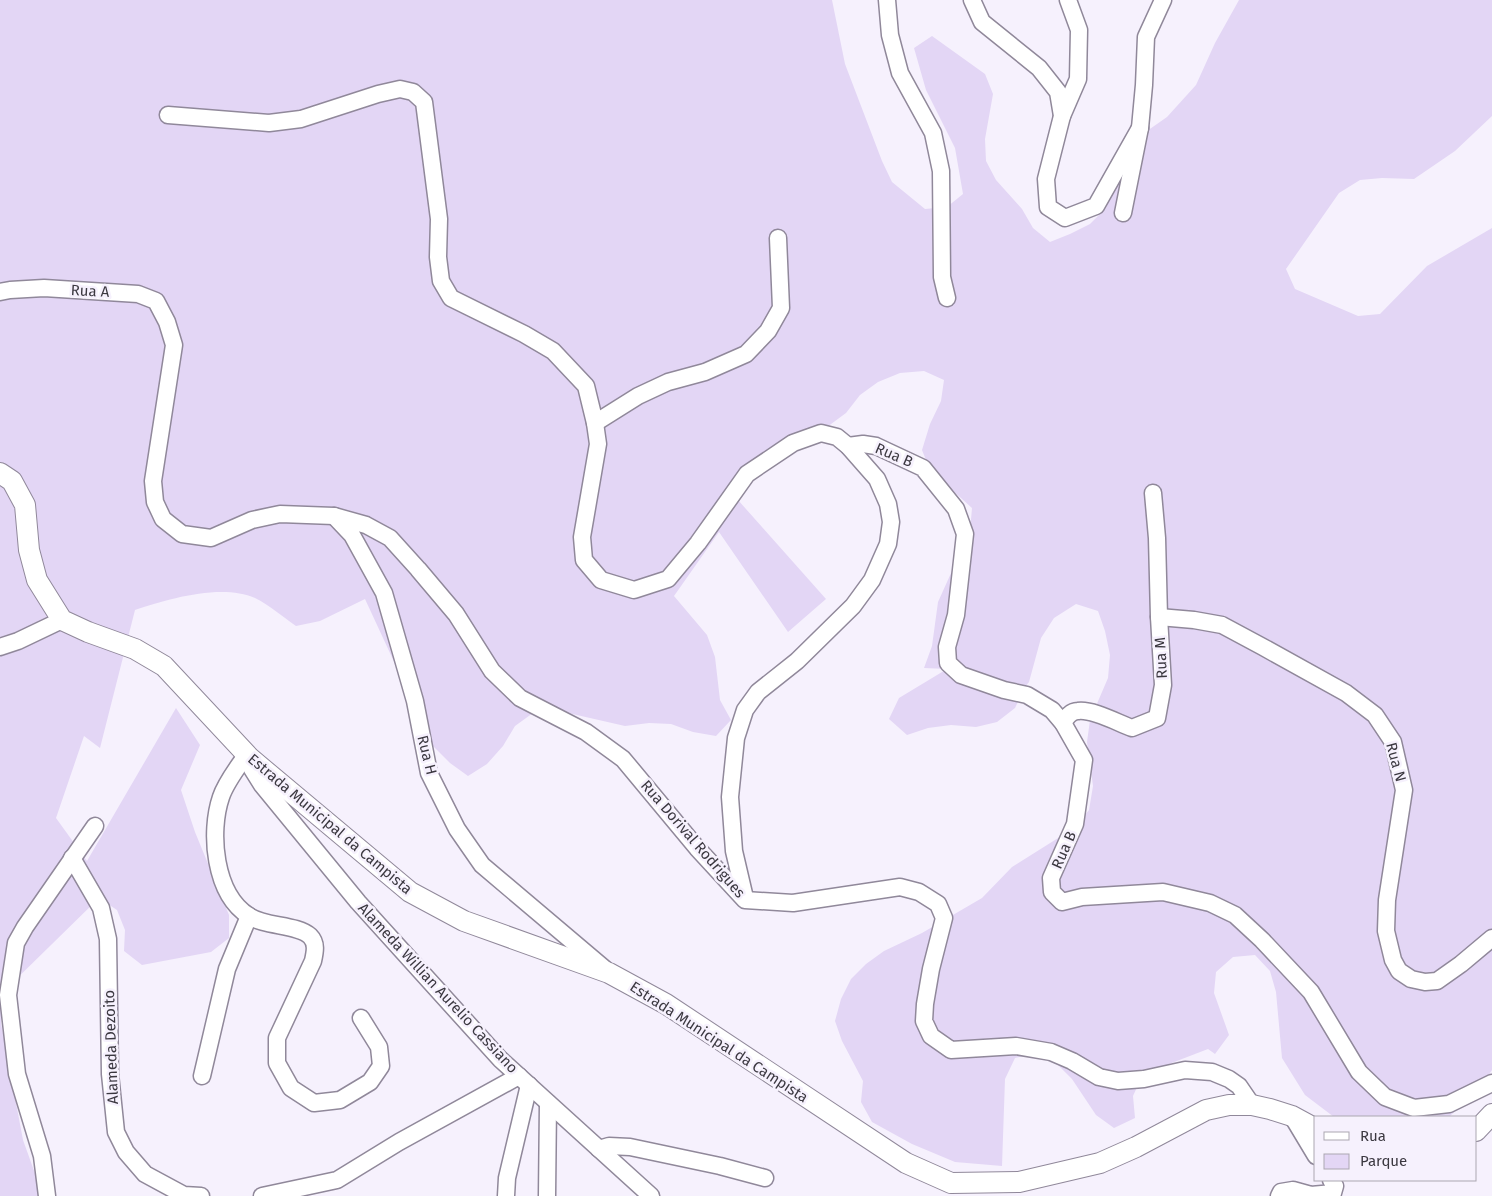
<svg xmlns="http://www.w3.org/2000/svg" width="1492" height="1196" font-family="'Fira Sans',sans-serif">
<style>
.green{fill:#e3d6f5}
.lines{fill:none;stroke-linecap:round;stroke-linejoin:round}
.minor-casing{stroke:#90889a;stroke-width:19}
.major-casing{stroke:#90889a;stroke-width:22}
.minor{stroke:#fff;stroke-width:16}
.major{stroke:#fff;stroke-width:20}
.labels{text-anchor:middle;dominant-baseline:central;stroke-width:5;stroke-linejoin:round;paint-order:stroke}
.street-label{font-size:15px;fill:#3b3840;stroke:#f6f1fd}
</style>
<rect width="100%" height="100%" fill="#f6f1fd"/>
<path class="green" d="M0 0H832L845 64 882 161 892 182 925 209 947 207 963 194 955 148 926 90 914 48 932 36 985 74 993 94 985 139 986 161 996 180 1022 209 1033 228 1050 242 1070 234 1090 224 1106 208 1122 166 1147 131 1167 117 1196 85 1215 43 1239 0H1492V116L1455 151 1414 179 1382 178 1360 180 1339 193 1286 269 1295 289 1358 316 1380 314 1427 266 1492 228V1070L1480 1087 1449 1117H1334L1305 1095 1282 1058 1276 992 1270 971 1255 955 1233 957 1216 972 1214 993 1229 1035 1215 1054 1208 1049 1143 1074 1133 1096 1135 1118 1114 1128 1096 1115 1072 1079 1057 1064 1037 1053 1015 1058 1005 1079 1002 1166 955 1162 912 1144 872 1122 861 1102 863 1081 842 1041 835 1021 841 999 851 979 866 964 884 951 922 933 982 898 1012 867 1074 828 1089 810 1093 786 1087 742 1090 720 1108 678 1110 655 1105 631 1098 611 1076 604 1054 618 1041 638 1029 682 1025 687 1015 708 997 722 976 727 951 725 928 728 907 735 889 719 899 698 947 669 924 668 932 646 938 602 970 531 972 508 930 470 922 450 930 424 941 401 944 380 924 371 900 373 878 382 860 395 846 413 827 427 730 491 826 599 788 632 719 532 674 596 707 635 715 657 720 700 731 720 716 736 693 732 671 724 649 723 625 726 555 710 533 713 515 726 503 746 487 764 468 776 450 763 413 726 402 679 365 599 320 621 296 626C283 617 269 605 255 598 222 583 167 599 135 610L100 748 84 736 56 818 87 861 176 708 200 745 181 790 195 832 229 915V938L211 952 142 965 124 951 125 930 117 910 99 898 2 993 1 1023 23 1140 42 1193 40 1196H0Z"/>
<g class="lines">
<g class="minor-casing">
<g id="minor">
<path d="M887 0 890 35 900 73 933 133 941 171 942 277 947 298"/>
<path d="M972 0 982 22 1039 68 1058 92 1062 116 1046 179 1048 207 1065 218 1096 206 1140 128"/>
<path d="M168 115 269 123 301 119 378 94 400 89 413 92 424 102 439 219 438 257 441 281 451 298 524 334 553 351 586 386 595 423 598 444 582 537 584 560 601 580 634 590 668 579 698 543 747 474 793 443 821 433 837 437 848 446 877 479 888 504 891 522 888 544 872 580 853 606 797 661 758 692 745 710 736 738 730 797 734 851 745 898"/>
<path d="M1062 116 1078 79 1079 30 1068 0"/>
<path d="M1123 213 1140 128 1144 85 1146 37 1163 0"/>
<path d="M0 292 10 290 44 288 138 294 156 301 167 322 174 345 153 481 155 502 163 519 182 534 211 538 252 520 280 514 334 516 366 525 390 538 418 569 456 614 492 671 520 698 586 732 623 759 697 848 745 900 793 903 900 887 919 892 938 904 944 918 931 969 925 1004 924 1021 931 1036 951 1050 1016 1046 1051 1052 1072 1061 1099 1077 1118 1081 1144 1079 1185 1070 1212 1072 1229 1079 1239 1086 1252 1105"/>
<path d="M595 423 638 396 668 382 705 372 746 354 768 331 781 308 778 238"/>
<path d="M848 446 863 444 876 446 923 468 956 509 965 534 956 615 947 647 948 663 961 675 1004 690 1027 695 1052 710 1063 723 1084 760 1075 824 1051 878 1052 892 1062 902 1082 897 1163 892 1210 903 1235 915 1262 940 1311 992 1359 1072 1385 1097 1414 1108 1449 1104 1492 1083"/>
<path d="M334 516 352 535 384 593 415 701 429 773 457 829 482 865 605 969"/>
<path d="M1159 617 1194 620 1222 625 1263 647 1346 693 1375 715 1393 742 1404 790 1387 900 1386 931 1393 960 1399 971 1411 979 1425 982 1437 981 1461 964 1492 938"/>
<path d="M0 647 18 641 62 620"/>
<path d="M1063 723C1066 718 1070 711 1078 711 1093 709 1118 723 1132 728L1157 718 1163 685 1159 617 1157 538 1153 493"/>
<path d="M247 754C238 767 226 782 221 797 209 832 214 894 249 916 265 927 297 924 310 936 317 943 315 952 313 961L277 1038V1063L291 1088 314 1103 340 1100 370 1082 381 1066 379 1047 361 1018"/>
<path d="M250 758 252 769 262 785 358 902 500 1059 651 1196"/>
<path d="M72 858 101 908 108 939 110 1074 116 1132 126 1152 145 1174 184 1195 201 1196"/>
<path d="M202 1076 227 969 249 916"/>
<path d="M1292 1116 1316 1156"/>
<path d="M599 1149 609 1146 630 1147 720 1166 765 1178"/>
<path d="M47 1196 42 1156 17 1074 8 995 16 943 25 927 95 826"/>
<path d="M262 1196 337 1180 399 1142 519 1076"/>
<path d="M506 1196 507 1178 529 1085"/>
<path d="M547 1196 548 1103"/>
<path d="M1279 1196 1281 1192 1293 1190 1311 1195 1333 1193 1335 1186 1331 1180"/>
</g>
</g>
<g class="major-casing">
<g id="major">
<path d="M0 473 12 481 25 505 29 550 37 580 62 620 88 632 135 649 164 666 250 758 410 892 464 921 609 973 666 1004 906 1163 951 1183 1019 1182 1100 1163 1136 1147 1206 1110 1229 1105H1252L1270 1109 1292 1116 1316 1129"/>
<path d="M1476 1131 1492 1114"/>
</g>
</g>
<use href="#minor" class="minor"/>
<use href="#major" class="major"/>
</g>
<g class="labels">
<g class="street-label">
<text transform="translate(90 291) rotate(3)">Rua A</text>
<text transform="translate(894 455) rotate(23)">Rua B</text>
<text transform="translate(1161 658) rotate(-93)">Rua M</text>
<text transform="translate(427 755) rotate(76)">Rua H</text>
<text transform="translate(1396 762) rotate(75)">Rua N</text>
<text transform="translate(330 824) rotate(40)">Estrada Municipal da Campista</text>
<text transform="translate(693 839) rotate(49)">Rua Dorival Rodrigues</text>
<text transform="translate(1064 850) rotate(-66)">Rua B</text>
<text transform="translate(438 988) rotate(47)">Alameda Willian Aurelio Cassiano</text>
<text transform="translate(719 1042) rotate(33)">Estrada Municipal da Campista</text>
<text transform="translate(111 1047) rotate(-92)">Alameda Dezoito</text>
</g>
</g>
<rect x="1314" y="1116" width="162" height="65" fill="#f6f1fd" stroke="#aba7b1"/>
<rect x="1324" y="1132" width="25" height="8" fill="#ffffff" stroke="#aba7b1"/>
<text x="1360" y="1141" font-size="15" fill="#3b3840">Rua</text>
<rect x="1324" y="1154" width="25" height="15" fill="#e3d6f5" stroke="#aba7b1"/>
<text x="1360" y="1166" font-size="15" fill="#3b3840">Parque</text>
</svg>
